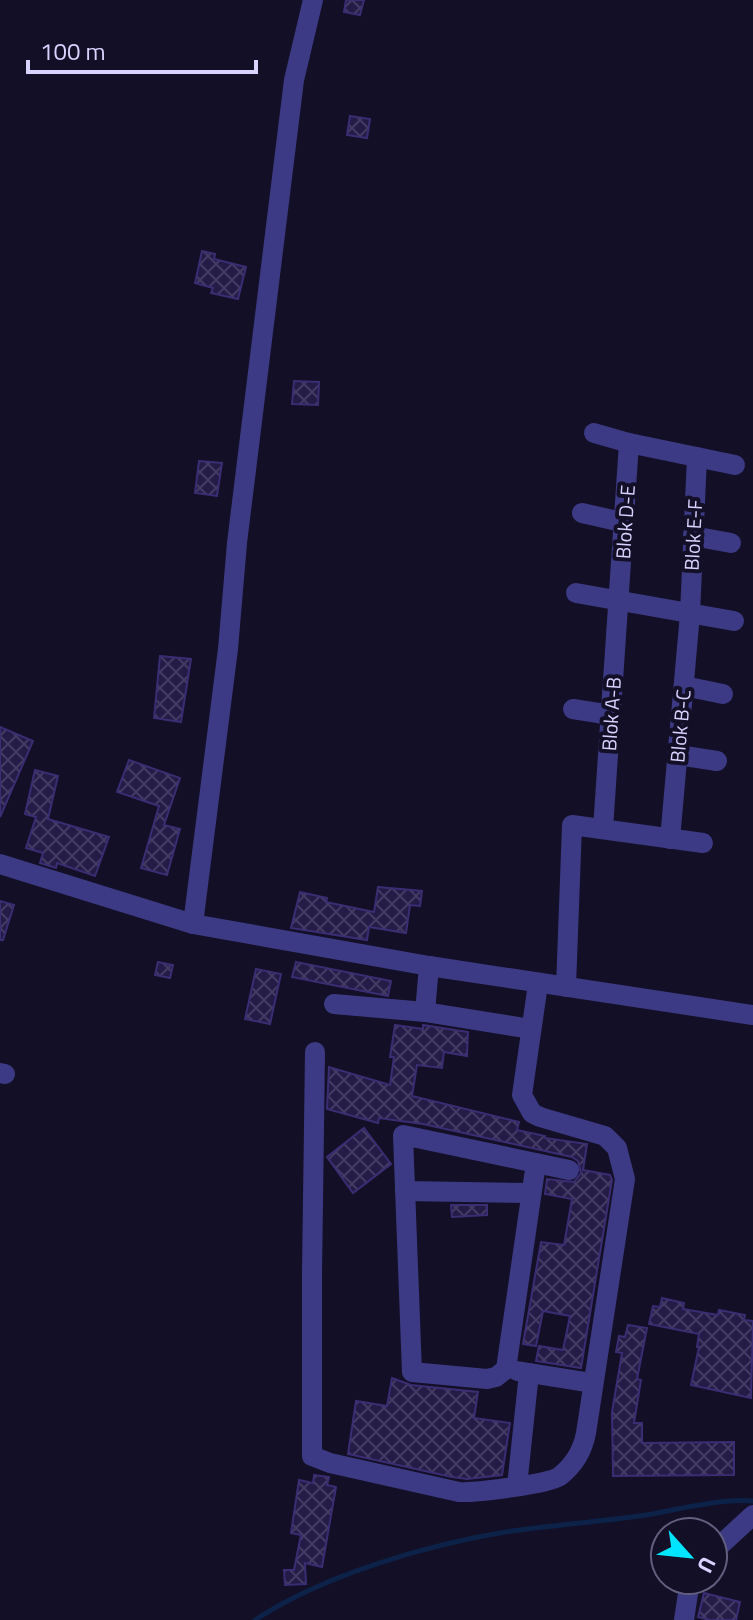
<svg xmlns="http://www.w3.org/2000/svg" width="753" height="1620" font-family="'Titillium Web',sans-serif">
<style>
.lines{fill:none;stroke-linecap:round;stroke-linejoin:round}
.stream{stroke:#0c2248;stroke-width:5}
.building{fill:url(#building-cross-hatch);stroke:#3b2d73;stroke-width:2}
.minor{stroke:#3d3a85;stroke-width:20}
.labels{text-anchor:middle;dominant-baseline:central;stroke-width:8;stroke-linejoin:round;paint-order:stroke}
.street-label{font-size:20px;fill:#d9d4ff;stroke:#130f26}
</style>
<defs>
<pattern id="building-cross-hatch" width="8" height="8" patternUnits="userSpaceOnUse" patternTransform="scale(2)"><rect width="8" height="8" fill="#241b47"/><path d="M0 0l8 8M0 8l8-8" fill="none" stroke="#433b63"/></pattern>
</defs>
<rect width="100%" height="100%" fill="#130f26"/>
<g class="lines">
<path class="stream" d="M255 1620C325 1574 430 1544 512 1531 554 1525 597 1522 639 1516 673 1511 720 1498 753 1501"/>
</g>
<g class="building">
<path d="M346 0H364L360 15 344 12Z"/>
<path d="M350 116 370 119 367 138 347 135Z"/>
<path d="M202 251 215 254 214 259 246 267 238 299 211 293 213 288 195 283Z"/>
<path d="M294 381 319 382 318 405 292 404Z"/>
<path d="M199 461 222 463 217 496 195 493Z"/>
<path d="M160 656 191 659 181 722 154 718Z"/>
<path d="M0 727 33 741 0 817Z"/>
<path d="M129 760 180 778 164 825 180 829 167 875 141 868 159 806 117 792Z"/>
<path d="M35 770 58 776 48 819 109 837 95 876 57 863 56 868 40 863 43 853 26 848 36 817 25 814Z"/>
<path d="M378 887 422 891 420 906 410 905 406 933 369 927 367 940 291 928 300 892 327 898 326 902 374 912Z"/>
<path d="M0 901 14 905 3 940H0Z"/>
<path d="M158 962 173 965 170 978 155 975Z"/>
<path d="M296 962 391 981 388 996 292 977Z"/>
<path d="M256 969 281 974 270 1024 245 1019Z"/>
<path d="M395 1025 423 1029V1025L468 1032 467 1056 444 1052 442 1068 417 1065 412 1096 519 1122 517 1130 545 1136V1138L587 1144 583 1170 610 1175 612 1180 581 1368 536 1361 539 1346 563 1350 570 1316 543 1311 536 1346 523 1344 541 1242 564 1245 572 1199 545 1194 547 1179 574 1182 581 1173 578 1161 572 1157 423 1124 379 1118 378 1123 327 1109 329 1067 390 1085 394 1057H390Z"/>
<path d="M364 1128 391 1164 353 1193 327 1157Z"/>
<path d="M451 1205H487V1215L452 1217Z"/>
<path d="M662 1298 684 1303 683 1309 718 1315 719 1310 745 1315 744 1320 753 1321 751 1398 691 1385 699 1347H697L699 1334 649 1324 653 1306 660 1307Z"/>
<path d="M628 1325 647 1328 637 1379 641 1380 634 1423H642V1443L734 1442V1475L613 1476 612 1412 622 1353 616 1352 619 1336 625 1337Z"/>
<path d="M392 1378 411 1385 478 1392 474 1418 510 1423 502 1475 467 1479 452 1477 348 1454 356 1401 387 1406Z"/>
<path d="M314 1475 329 1477 327 1485 336 1487 322 1567 305 1563 306 1584 285 1585 284 1570H294L301 1535 291 1533 299 1480 313 1483Z"/>
<path d="M704 1593 740 1602 736 1620H710L698 1617Z"/>
</g>
<g class="lines">
<g class="minor">
<path d="M594 433 629 443 735 465"/>
<path d="M582 513 626 523"/>
<path d="M693 536 731 543"/>
<path d="M576 593 734 621"/>
<path d="M684 686 723 694"/>
<path d="M573 709 611 715"/>
<path d="M678 755 717 761"/>
<path d="M603 829 629 443"/>
<path d="M670 839 690 614 697 457"/>
<path d="M0 864 193 924 429 966 753 1015"/>
<path d="M193 924 228 649 237 543 294 80 313 0"/>
<path d="M566 987 572 825 703 843"/>
<path d="M334 1004 425 1012 531 1029"/>
<path d="M425 1012 429 966"/>
<path d="M315 1052 312 1274V1456L330 1463 459 1492C474 1493 550 1484 560 1476 574 1465 583 1449 586 1433L625 1179 617 1148 605 1136 540 1117 532 1113 522 1095 538 984"/>
<path d="M0 1073 5 1074"/>
<path d="M536 1163 506 1369 496 1377 487 1379 412 1372 403 1135 569 1170"/>
<path d="M405 1191 531 1193"/>
<path d="M517 1371 592 1383"/>
<path d="M517 1486 529 1373"/>
<path d="M713 1552 753 1515"/>
<path d="M684 1620 690 1580"/>
</g>
</g>
<g class="labels">
<g class="street-label">
<text transform="translate(625 522) rotate(-86)">Blok D-E</text>
<text transform="translate(693 535) rotate(-87)">Blok E-F</text>
<text transform="translate(611 714) rotate(-86)">Blok A-B</text>
<text transform="translate(680 726) rotate(-85)">Blok B-C</text>
</g>
</g>
<g transform="translate(689 1556) rotate(117)"><circle r="38" fill="#130f26" stroke="#625e7d" stroke-width="2"/>
<path d="M0-6L14 30L0 20L-14 30Z" fill="#00e5ff"/>
<text y="-12" font-size="22" font-weight="bold" text-anchor="middle" fill="#d9d4ff">U</text>
</g>
<path d="M28 60v12h228v-12" fill="none" stroke="#d9d4ff" stroke-width="4"/>
<text x="40" y="60" font-size="24" fill="#d9d4ff" stroke="#130f26" stroke-width="6" paint-order="stroke">100 m</text>
</svg>
